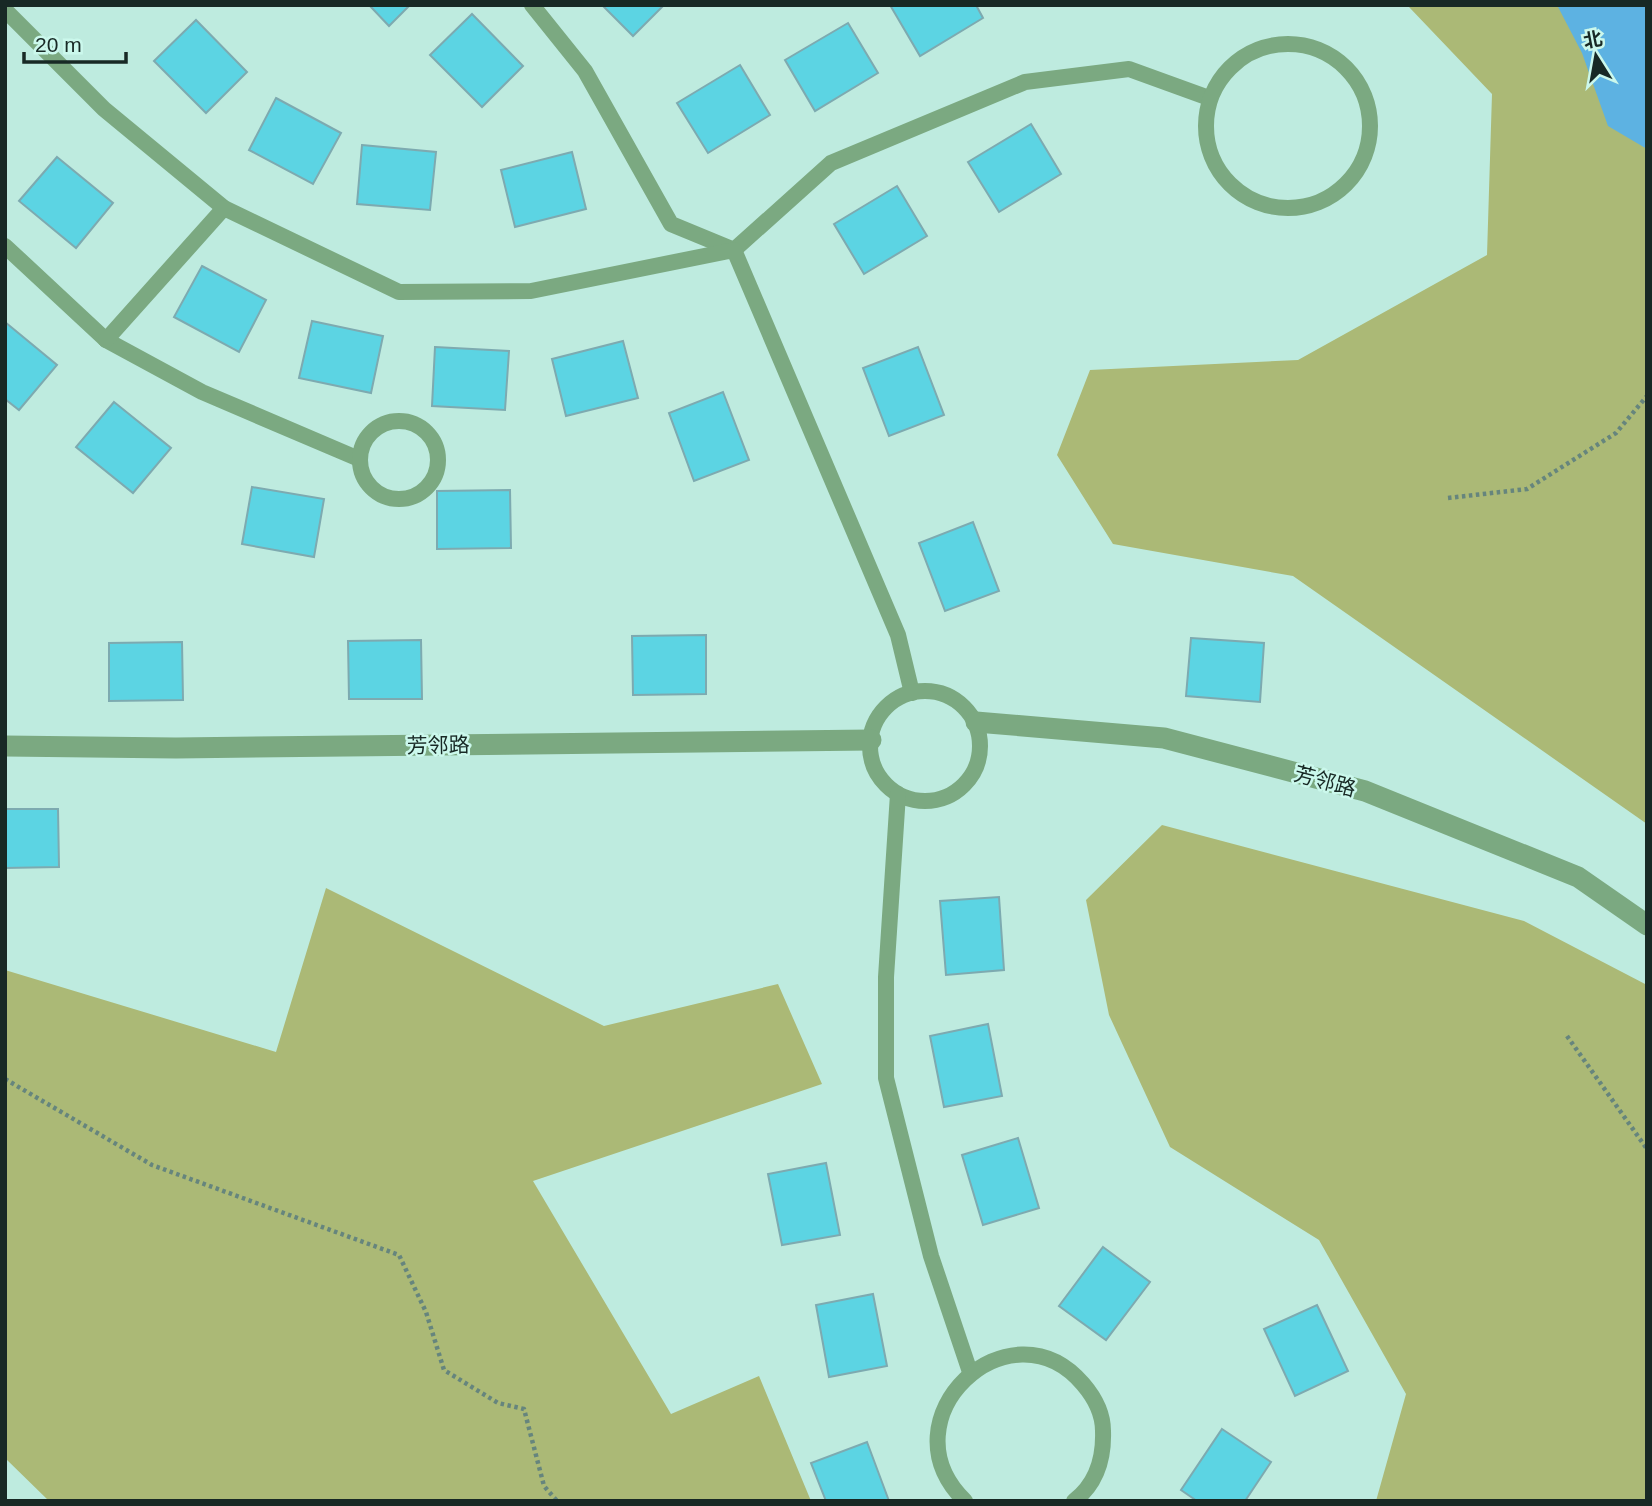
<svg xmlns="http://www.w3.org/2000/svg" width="1652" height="1506" font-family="Helvetica,'Noto Sans SC',sans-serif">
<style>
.green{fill:#abb976}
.water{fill:#5db2e2}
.building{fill:#5cd4e3;stroke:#7daab0;stroke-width:2}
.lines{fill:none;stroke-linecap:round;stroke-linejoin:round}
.path{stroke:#66857d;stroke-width:4.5;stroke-dasharray:3.5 3.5;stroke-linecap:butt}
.lane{stroke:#7ba981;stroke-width:16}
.street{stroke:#7ba981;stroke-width:21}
.labels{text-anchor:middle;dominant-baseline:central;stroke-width:5;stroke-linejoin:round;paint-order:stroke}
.street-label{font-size:21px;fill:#182925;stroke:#cbf8ec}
</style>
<rect width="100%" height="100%" fill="#beebdf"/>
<g class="green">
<path d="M1404 5H1647V824L1293 576 1113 544 1057 455 1090 370 1298 360 1487 255 1492 94 1409 7Z"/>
<path d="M1162 825 1524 921 1647 985V1501H1376L1406 1394 1319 1240 1170 1147 1109 1015 1086 900Z"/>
<path d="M326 888 604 1026 778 984 822 1084 533 1181 671 1414 759 1376 811 1501H49L5 1458V970L276 1052Z"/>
</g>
<path class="water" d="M1557 5H1647V149L1608 126 1582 53Z"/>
<g class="building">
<path d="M369 5H410L389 26Z"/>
<path d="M602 5H664L633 36Z"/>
<path d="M890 5H976L983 18 920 56Z"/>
<path d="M472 14 523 66 482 107 430 55Z"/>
<path d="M196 20 247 72 206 113 154 61Z"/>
<path d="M848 23 878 73 815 111 785 60Z"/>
<path d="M740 65 770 115 708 153 677 103Z"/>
<path d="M276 98 341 133 313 184 249 150Z"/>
<path d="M1031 124 1061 174 999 212 968 162Z"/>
<path d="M362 145 436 152 430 210 357 204Z"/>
<path d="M572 152 586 209 515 227 501 170Z"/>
<path d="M57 157 113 203 76 248 19 201Z"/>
<path d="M897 186 927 236 864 274 834 224Z"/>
<path d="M202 266 266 300 239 352 174 317Z"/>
<path d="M312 321 383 336 371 393 299 378Z"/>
<path d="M5 322 57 365 19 410 5 399Z"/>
<path d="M623 341 638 398 566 416 552 359Z"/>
<path d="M435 347 509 351 505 410 432 406Z"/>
<path d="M918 347 944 415 889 436 863 368Z"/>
<path d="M723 392 749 460 694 481 669 413Z"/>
<path d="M114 402 171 448 133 493 76 447Z"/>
<path d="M252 487 324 499 314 557 242 544Z"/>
<path d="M510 490 511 548 437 549V491Z"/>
<path d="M973 522 999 591 945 611 919 543Z"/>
<path d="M706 635V694L633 695 632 636Z"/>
<path d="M1191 638 1264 643 1260 702 1186 696Z"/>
<path d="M421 640 422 699H349L348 641Z"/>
<path d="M182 642 183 700 109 701V643Z"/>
<path d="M5 809H58L59 867 5 868Z"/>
<path d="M999 897 1004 970 946 975 940 901Z"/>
<path d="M988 1024 1002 1096 944 1107 930 1036Z"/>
<path d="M1018 1138 1039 1208 983 1225 962 1155Z"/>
<path d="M826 1163 840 1235 782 1245 768 1174Z"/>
<path d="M1103 1247 1150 1282 1106 1340 1059 1306Z"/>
<path d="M873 1294 887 1366 829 1377 816 1305Z"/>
<path d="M1317 1305 1348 1371 1295 1396 1264 1329Z"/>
<path d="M1222 1429 1271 1462 1245 1501H1197L1181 1490Z"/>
<path d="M867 1442 889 1501H826L811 1463Z"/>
</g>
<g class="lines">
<g class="path">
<path d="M1448 498 1527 489 1616 433 1647 396"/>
<path d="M1567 1036 1647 1149"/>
<path d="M5 1079 152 1165 399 1255 426 1312 444 1370 498 1403 524 1409 544 1486 557 1501"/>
</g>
<g class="lane">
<path d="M532 5 585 71 671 224 734 250 831 163 1025 82 1129 69 1209 98"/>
<path d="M5 10 104 109 224 208 399 292 531 291 734 250 898 635 912 693"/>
<circle cx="1288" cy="126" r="82"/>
<path d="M5 246 106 340 202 392 359 459"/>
<path d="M106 340 224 208"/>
<circle cx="399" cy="460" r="39"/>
<circle cx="925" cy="746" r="55"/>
<path d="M898 794 886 977V1078L931 1256 970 1372"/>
<path d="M965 1501C881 1419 1010 1298 1083 1384 1095 1398 1103 1413 1103 1431 1104 1459 1096 1484 1074 1501"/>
</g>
<g class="street">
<path d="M976 722 1164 738 1365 791 1578 877 1647 925"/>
<path d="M5 746 176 748 871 740"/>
</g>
</g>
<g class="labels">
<g class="street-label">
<text transform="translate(438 745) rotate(-1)">芳邻路</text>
<text transform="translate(1325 781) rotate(15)">芳邻路</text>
</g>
</g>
<rect width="1652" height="1506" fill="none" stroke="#182925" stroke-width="14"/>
<g transform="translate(1596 56) rotate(349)" stroke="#cbf8ec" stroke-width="5" paint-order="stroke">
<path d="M0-5L12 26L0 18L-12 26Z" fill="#182925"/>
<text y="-10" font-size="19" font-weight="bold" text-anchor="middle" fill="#182925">北</text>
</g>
<path d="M24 52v10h102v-10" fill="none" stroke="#182925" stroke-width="3.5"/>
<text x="35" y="52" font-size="21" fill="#182925" stroke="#cbf8ec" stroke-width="5" paint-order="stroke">20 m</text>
</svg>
